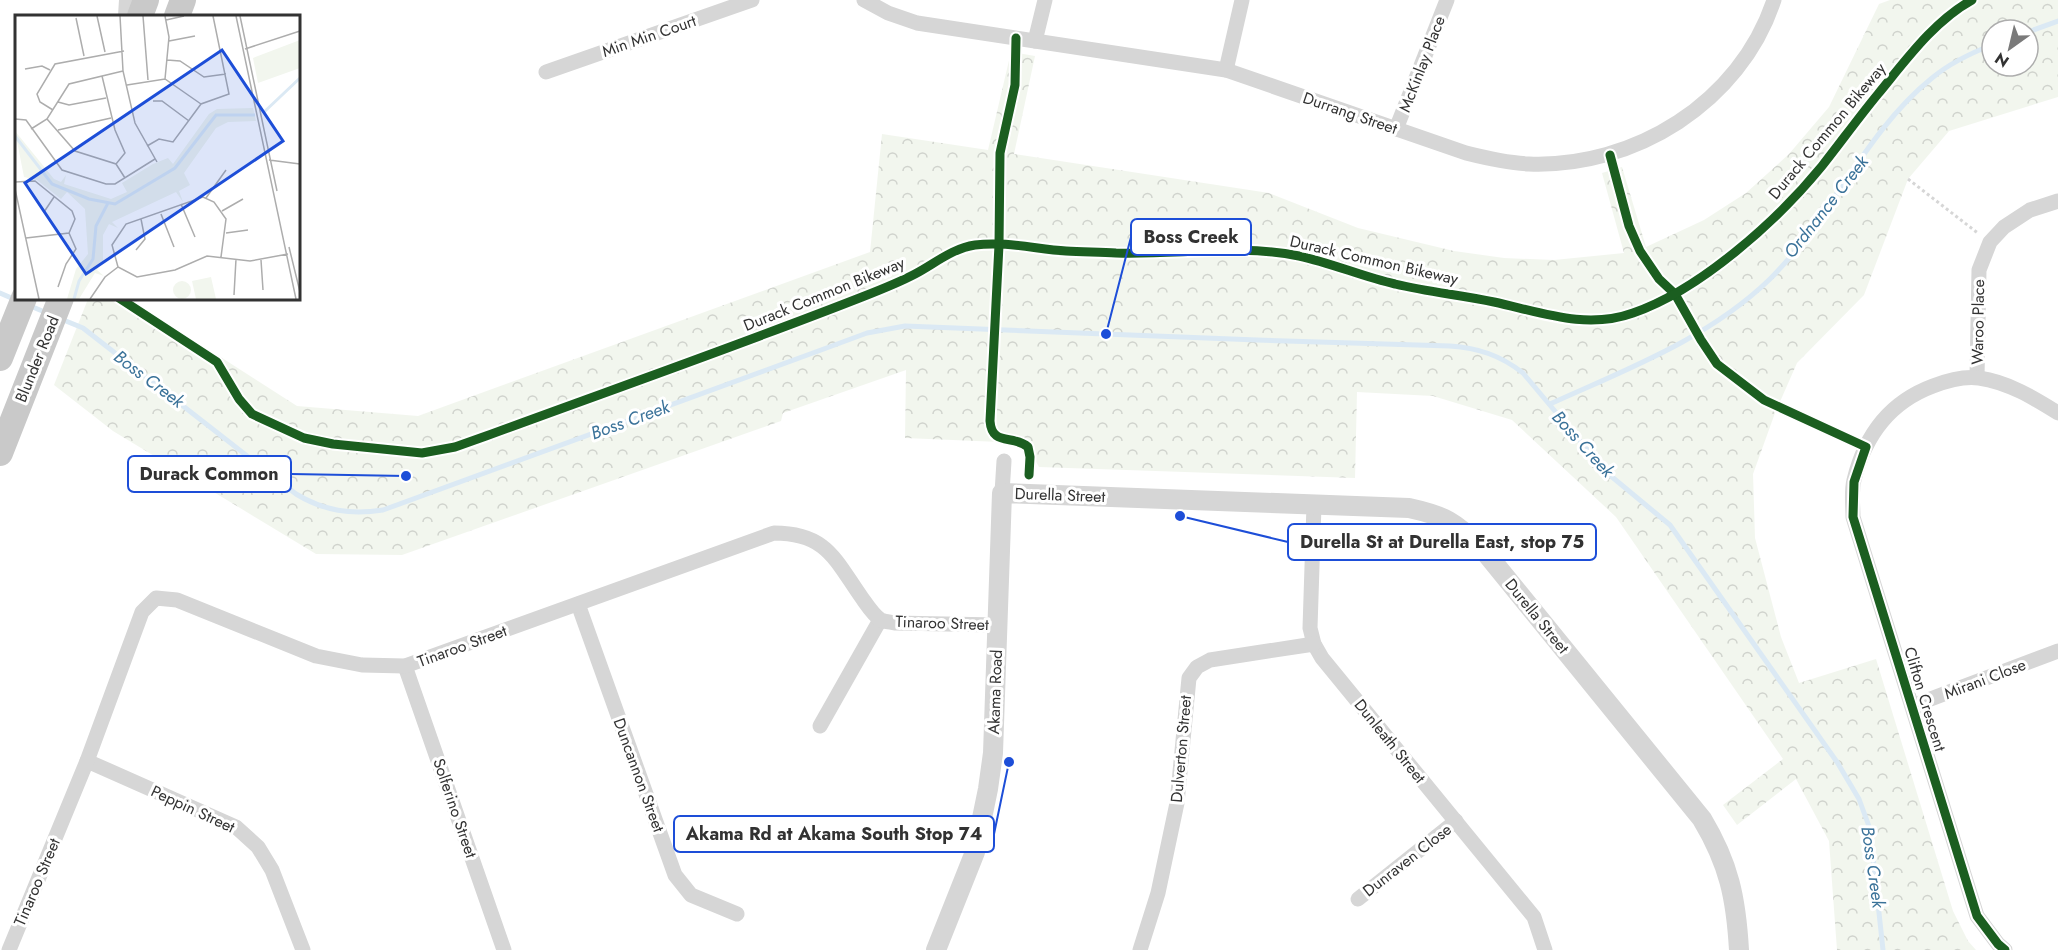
<svg xmlns="http://www.w3.org/2000/svg" width="2058" height="950" font-family="Jost,sans-serif">
<style>
.forest{fill:url(#forest-crowns);fill-rule:evenodd}
.lines{fill:none;stroke-linecap:round;stroke-linejoin:round}
.stream{stroke:#dbe9f4;stroke-width:5}
.path{stroke:#d6d6d6;stroke-width:3;stroke-dasharray:3 3;stroke-linecap:butt}
.minor{stroke:#d6d6d6;stroke-width:15}
.tertiary{stroke:#d6d6d6;stroke-width:20}
.primary{stroke:#c9c9c9;stroke-width:26}
.cycleway-casing{stroke:#fff;stroke-width:13}
.cycleway{stroke:#1b5e20;stroke-width:9}
.labels{text-anchor:middle;dominant-baseline:central;stroke-width:6;stroke-linejoin:round;paint-order:stroke}
.street-label{font-size:16px;fill:#323232;stroke:#fff}
.water-label{font-size:18px;font-style:italic;fill:#3a7299;stroke:#fff}
.inset-river{fill:none;stroke:#dbe9f4;stroke-width:3}
.inset-road{fill:none;stroke:#adadad;stroke-width:1.5}
.view{fill:#1d4ed8;fill-opacity:0.15;stroke:#1d4ed8;stroke-width:3}
.inset-edge{fill:none;stroke:#323232;stroke-width:3}
.leader{fill:none;stroke:#1d4ed8;stroke-width:2}
.callout-dot{fill:#1d4ed8;stroke:#fff;stroke-width:2}
.callout{fill:#fff;stroke:#1d4ed8;stroke-width:2}
.callout-label{font-size:18px;text-anchor:middle;font-weight:bold;fill:#323232}
</style>
<defs>
<pattern id="forest-crowns" width="20" height="18" patternUnits="userSpaceOnUse" patternTransform="scale(1.5)"><rect width="20" height="18" fill="#f2f6ee"/><path d="M2 6a3 3 0 1 1 6 0M12 15a3 3 0 1 1 6 0" fill="none" stroke="#d0d3cd"/></pattern>
</defs>
<rect width="100%" height="100%" fill="#fff"/>
<path class="forest" d="M1890 0H2058V97L1949 131 1908 179 1864 295 1797 363 1775 413 1753 474 1755 538 1781 637 1799 683 1876 659 1953 911 1968 941 1976 950H1837L1829 841 1796 779 1737 825 1723 805 1783 759 1616 517 1512 420 1433 396 1357 392 1355 478 1039 467 1026 443 905 438 906 370 783 413 781 421 402 555 316 554 113 431 54 385 88 299H130L297 406 418 416 870 252 882 134 988 150 1011 52 1035 56 1014 154 1269 193 1358 228 1454 251 1504 258 1554 260 1624 253 1602 173 1622 167 1646 247 1704 220 1746 193 1789 154 1829 107 1879 4ZM1992 30H2028V66H1992Z"/>
<g class="lines">
<g class="stream">
<path d="M2028 32 2058 21"/>
<path d="M0 293 16 300"/>
<path d="M28 305 47 313"/>
<path d="M61 319 83 328 296 494C324 511 351 515 383 510L821 350 867 333 905 326 1257 340 1450 346C1478 348 1500 355 1523 373L1606 472 1670 525 1837 762 1859 799 1870 829 1883 950"/>
<path d="M1550 404C1627 369 1708 339 1770 279 1831 218 1865 132 1932 78 1950 63 1971 53 1992 45"/>
</g>
<path class="path" d="M1908 179 1979 234"/>
<g class="minor">
<path d="M864 0 888 13 917 23 1226 70 1466 153C1486 158 1507 163 1529 164 1634 168 1740 103 1774 0"/>
<path d="M1035 41 1045 0"/>
<path d="M1226 70 1242 0"/>
<path d="M546 72 752 0"/>
<path d="M1396 129 1447 0"/>
<path d="M1977 377 1979 270 1990 242 2004 227 2030 210 2058 201"/>
<path d="M1002 493 1004 461"/>
<path d="M1314 505 1310 628 1314 644 1322 658 1534 917 1545 950"/>
<path d="M578 604 675 875 691 895 737 914"/>
<path d="M405 666 504 950"/>
<path d="M1912 706 2058 651"/>
<path d="M820 726 880 620"/>
<path d="M87 761 236 827 258 847 272 870 303 950"/>
<path d="M1358 899 1456 821"/>
<path d="M9 950 87 761 142 612 156 598 177 600 316 656 362 665 405 666 774 533C827 533 835 560 862 598 867 605 874 616 881 620 885 622 891 622 895 623L997 625"/>
<path d="M1140 950 1158 893 1177 803 1189 678 1197 667 1210 660 1314 644"/>
<path d="M2005 950 1998 944 1977 916 1853 517C1853 506 1851 492 1854 480 1865 435 1890 402 1933 386 1946 381 1965 376 1979 378 2008 382 2034 398 2058 413"/>
</g>
<g class="tertiary">
<path d="M128 16 129 0"/>
<path d="M936 950 975 852 988 789 993 753 1002 493 1409 508C1446 516 1454 522 1481 547L1702 819C1729 864 1736 898 1739 950"/>
</g>
<g class="primary">
<path d="M140 16 146 0"/>
<path d="M177 16 183 0"/>
<path d="M0 358 24 298"/>
<path d="M0 453 61 298"/>
</g>
<g class="cycleway-casing">
<g id="cycleway">
<path d="M1016 38 1015 85 1000 153 999 245 990 421C992 447 1013 434 1028 447L1030 457 1029 475"/>
<path d="M1610 155 1629 226 1640 251 1659 279 1675 294 1701 340 1717 364 1764 400 1866 447 1854 482 1853 517 1977 916 1998 944 2005 950"/>
<path d="M119 298 217 362 239 399 252 414 304 438 333 444 422 453 455 447 486 436C611 390 737 346 862 297 880 290 898 283 915 274 934 264 953 248 975 245 1005 241 1036 249 1066 251 1083 252 1100 252 1116 253 1177 255 1240 244 1299 256 1332 263 1363 277 1395 284 1428 292 1461 295 1494 302 1540 312 1586 330 1633 313 1700 290 1777 221 1822 166 1841 142 1859 117 1878 94 1906 60 1934 21 1972 0"/>
</g>
</g>
<use href="#cycleway" class="cycleway"/>
</g>
<g class="labels">
<g class="street-label">
<text transform="translate(649 36) rotate(-19)">Min Min Court</text>
<text transform="translate(1422 64) rotate(-69)">McKinlay Place</text>
<text transform="translate(1350 113) rotate(19)">Durrang Street</text>
<text transform="translate(1827 131) rotate(-50)">Durack Common Bikeway</text>
<text transform="translate(1374 260) rotate(13)">Durack Common Bikeway</text>
<text transform="translate(824 294) rotate(-22)">Durack Common Bikeway</text>
<text transform="translate(1978 322) rotate(-89)">Waroo Place</text>
<text transform="translate(37 359) rotate(-68)">Blunder Road</text>
<text transform="translate(1060 495) rotate(2)">Durella Street</text>
<text transform="translate(1537 616) rotate(51)">Durella Street</text>
<text transform="translate(942 623) rotate(2)">Tinaroo Street</text>
<text transform="translate(462 646) rotate(-20)">Tinaroo Street</text>
<text transform="translate(1985 679) rotate(-21)">Mirani Close</text>
<text transform="translate(995 692) rotate(-88)">Akama Road</text>
<text transform="translate(1925 699) rotate(73)">Clifton Crescent</text>
<text transform="translate(1390 741) rotate(51)">Dunleath Street</text>
<text transform="translate(1181 749) rotate(-85)">Dulverton Street</text>
<text transform="translate(639 775) rotate(70)">Duncannon Street</text>
<text transform="translate(455 808) rotate(71)">Solferino Street</text>
<text transform="translate(193 809) rotate(25)">Peppin Street</text>
<text transform="translate(1407 860) rotate(-38)">Dunraven Close</text>
<text transform="translate(37 882) rotate(-67)">Tinaroo Street</text>
</g>
<g class="water-label">
<text transform="translate(1826 207) rotate(-52)">Ordnance Creek</text>
<text transform="translate(149 379) rotate(37)">Boss Creek</text>
<text transform="translate(630 420) rotate(-20)">Boss Creek</text>
<text transform="translate(1583 444) rotate(48)">Boss Creek</text>
<text transform="translate(1873 867) rotate(82)">Boss Creek</text>
</g>
</g>
<g transform="translate(15 15)">
<rect width="285" height="285" fill="#fff"/>
<path d="M285 25V53L243 68 238 43ZM238 93 241 106 213 107 201 113 169 158 175 170 164 176 168 187 161 177 97 207 103 213 94 209 88 220V247L82 255 89 261 80 258 64 284H52L61 254 73 239 70 194 52 177 46 184 22 165 9 162 0 116 39 164 46 167 51 160 49 169 96 184 112 177 107 168 138 149 153 143 158 149 194 99 202 94Z" fill="#f2f6ee"/>
<path d="M196 262 201 284H181L177 266ZM158 275a9 9 0 1 1 18 0a9 9 0 1 1-18 0Z" fill="#f2f6ee"/>
<path class="inset-river" d="M248 98 285 63M0 121 37 169 74 184 100 189 160 153 201 100H240M59 284 64 266 78 244 81 211 93 188"/>
<path class="inset-road" d="M82 1 90 37M105 1 108 56 120 108 142 147M128 1 133 65M150 1 154 22 150 64M221 1 281 284M225 1 262 176M61 3 69 41M151 5 169 1M154 26 180 21M230 34 285 16M152 45 165 46 189 62 211 59M10 54 27 51 35 55M87 61 100 115 110 138 101 149M112 70 150 64 186 89M138 86H147L174 106M43 87 54 90 91 83M38 95 25 87 22 79 40 49 109 36M0 104 11 105 47 155 91 169H100L140 144M32 104 60 136 101 149 110 163M16 114 32 104 54 69 108 56M43 115 96 103M132 131 144 124 158 127 186 89 214 79 198 1M254 145 285 149M0 167 20 166 57 196 60 204 54 218 11 223M0 174 24 284M191 183 211 155M166 189 180 222M207 196 228 184M29 197 39 182M146 199 159 232M211 218 233 215M274 232 285 277M121 235 130 224 126 204M206 242 211 204 199 187 188 182 111 209 97 230 103 252 122 262 160 255 192 241 235 246 273 239M246 245 248 275M43 272 51 249 61 234 54 218M219 280 221 244M75 284 90 262 103 252"/>
<path class="view" d="M207 35 268 126 71 259 10 168Z"/>
<rect width="285" height="285" class="inset-edge"/>
</g>
<path class="leader" d="M1106 334L1131 237M406 476L291 474M1180 516L1288 542M1009 762L994 834"/>
<g class="callout-dot">
<circle cx="1106" cy="334" r="6"/>
<circle cx="406" cy="476" r="6"/>
<circle cx="1180" cy="516" r="6"/>
<circle cx="1009" cy="762" r="6"/>
</g>
<g class="callout">
<rect x="1131" y="219" width="120" height="36" rx="6"/>
<rect x="128" y="456" width="163" height="36" rx="6"/>
<rect x="1288" y="524" width="308" height="36" rx="6"/>
<rect x="674" y="816" width="320" height="36" rx="6"/>
</g>
<g class="callout-label">
<text x="1191" y="243">Boss Creek</text>
<text x="209" y="480">Durack Common</text>
<text x="1442" y="548">Durella St at Durella East, stop 75</text>
<text x="834" y="840">Akama Rd at Akama South Stop 74</text>
</g>
<g transform="translate(2010 48) rotate(214)"><circle r="28" fill="#ffffff" stroke="#adadad" stroke-width="1.5"/>
<path d="M0-4.5L10 22L0 15L-10 22Z" fill="#7a7a7a"/>
<text y="-9" font-size="16" font-weight="bold" text-anchor="middle" fill="#323232">N</text>
</g>
</svg>
